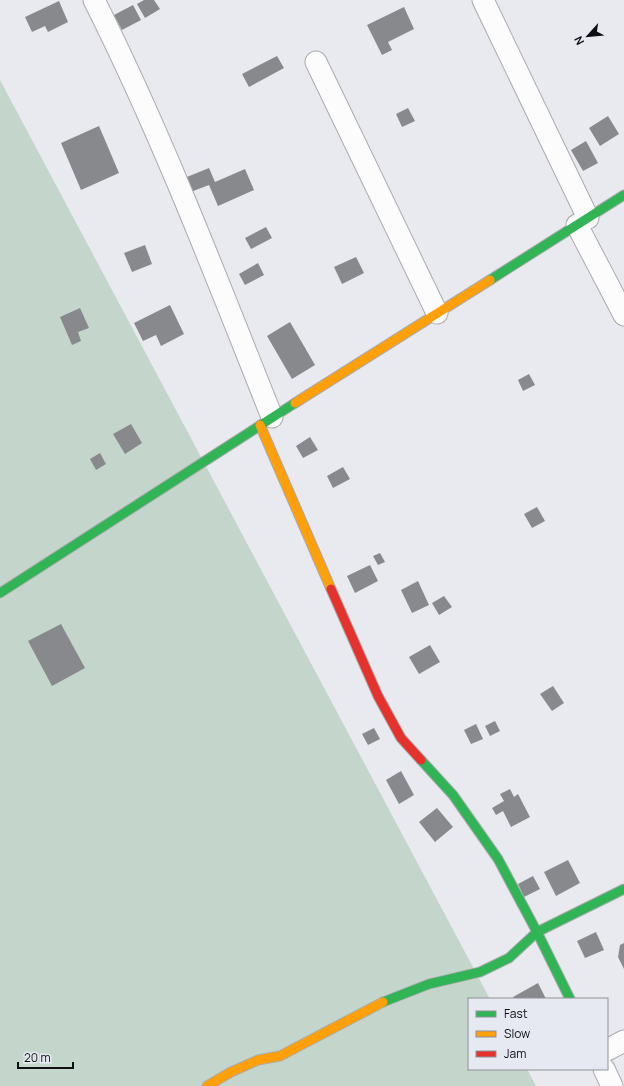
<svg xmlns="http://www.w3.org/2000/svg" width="624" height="1086" font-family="Manrope,sans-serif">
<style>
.green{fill:#c4d5cb}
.building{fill:#88898d}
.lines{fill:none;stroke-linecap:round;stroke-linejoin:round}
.street-casing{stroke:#aaabae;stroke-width:23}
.fast-casing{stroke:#aaabae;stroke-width:11}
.slow-casing{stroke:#aaabae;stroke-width:11}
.jam-casing{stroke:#aaabae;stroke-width:11}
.street{stroke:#fcfcfd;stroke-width:21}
.fast{stroke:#30b455;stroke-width:9}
.slow{stroke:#ff9f0a;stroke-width:9}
.jam{stroke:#e5322d;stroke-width:9}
</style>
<rect width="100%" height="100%" fill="#e9eaef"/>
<path class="green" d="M0 80 490 999H469V1069H527L536 1086H0Z"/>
<g class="building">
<path d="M144 0H154L160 9 145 18 137 4Z"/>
<path d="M59 1 68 22 48 32 45 26 32 32 25 17Z"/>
<path d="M133 5 141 20 122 30 114 15Z"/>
<path d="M404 7 414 29 388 42 392 50 382 55 367 25Z"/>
<path d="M277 56 284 68 249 87 242 74Z"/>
<path d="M408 108 415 121 402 127 396 114Z"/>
<path d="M608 116 619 134 600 146 589 128Z"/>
<path d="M99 126 119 173 81 190 61 143Z"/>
<path d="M586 141 598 163 583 171 571 150Z"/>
<path d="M209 168 215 182 245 169 254 190 218 206 209 185 188 193 182 179Z"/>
<path d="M266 227 272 238 251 249 245 238Z"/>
<path d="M145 245 152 264 132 272 124 253Z"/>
<path d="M356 257 364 273 342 284 334 267Z"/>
<path d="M258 263 264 275 245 285 239 274Z"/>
<path d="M170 305 184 334 161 346 156 335 143 341 134 323Z"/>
<path d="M80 308 89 328 78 332 81 341 72 345 60 317Z"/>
<path d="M290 322 315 365 292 379 267 336Z"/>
<path d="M529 374 535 385 523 391 518 380Z"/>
<path d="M131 424 142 443 125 454 113 434Z"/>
<path d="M310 437 318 450 303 458 296 446Z"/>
<path d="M100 453 106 464 96 470 90 459Z"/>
<path d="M343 467 350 479 333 488 327 476Z"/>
<path d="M537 507 545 521 532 528 524 514Z"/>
<path d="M380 553 385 562 378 565 373 556Z"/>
<path d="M370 565 378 581 355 593 347 576Z"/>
<path d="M418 581 429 605 412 613 401 590Z"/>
<path d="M444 596 452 607 439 615 432 603Z"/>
<path d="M61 624 85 668 52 686 28 641Z"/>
<path d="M430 645 440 662 419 674 409 657Z"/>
<path d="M553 686 564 703 552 711 540 694Z"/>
<path d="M495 721 500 731 490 736 485 726Z"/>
<path d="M476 724 483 739 471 744 464 730Z"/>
<path d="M374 728 380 739 368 745 362 734Z"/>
<path d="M401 771 414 795 399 804 386 780Z"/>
<path d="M510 789 514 797 518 794 530 817 511 827 503 811 496 815 492 808 504 801 500 794Z"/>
<path d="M437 808 453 827 435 842 419 822Z"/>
<path d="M568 860 580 883 556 896 544 872Z"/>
<path d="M533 876 540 889 524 897 518 884Z"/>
<path d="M596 932 604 950 585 958 577 941Z"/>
<path d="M624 943V969L618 957 620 945Z"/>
<path d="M538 983 546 999H514L513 997Z"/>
</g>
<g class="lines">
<g class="street-casing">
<g id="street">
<path d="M94 0C162 135 216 277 272 417"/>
<path d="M483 0 588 218"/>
<path d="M316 62 437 313"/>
<path d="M577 225 624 315"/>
<path d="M607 1050 624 1041"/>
<path d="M604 1069 612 1086"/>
</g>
</g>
<g class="fast-casing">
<g id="fast">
<path d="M490 280 624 195"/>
<path d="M0 593 295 403"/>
<path d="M421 760 453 795 498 859 537 932 570 999"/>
<path d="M383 1002 429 984 480 972 509 958 537 932 624 889"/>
</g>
</g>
<g class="slow-casing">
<g id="slow">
<path d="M295 403 490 280"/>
<path d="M260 425 331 589"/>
<path d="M207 1086 231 1072 258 1060 280 1056 383 1002"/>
</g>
</g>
<g class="jam-casing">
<path id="jam" d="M331 589 378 696 401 738 421 760"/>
</g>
<use href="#street" class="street"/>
<use href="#fast" class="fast"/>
<use href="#slow" class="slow"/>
<use href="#jam" class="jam"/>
</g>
<rect x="468" y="998" width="140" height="72" fill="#e6e9f2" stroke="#8f9198"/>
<rect x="476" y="1011" width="20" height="6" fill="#30b455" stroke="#8f9198"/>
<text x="504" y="1018" font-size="12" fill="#0d0e11">Fast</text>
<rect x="476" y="1031" width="20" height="6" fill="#ff9f0a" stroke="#8f9198"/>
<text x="504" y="1038" font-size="12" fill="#0d0e11">Slow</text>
<rect x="476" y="1051" width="20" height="6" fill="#e5322d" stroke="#8f9198"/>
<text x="504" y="1058" font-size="12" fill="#0d0e11">Jam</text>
<g transform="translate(588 36) rotate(243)" stroke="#e6e9f2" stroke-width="3" paint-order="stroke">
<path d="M0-3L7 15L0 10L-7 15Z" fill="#0d0e11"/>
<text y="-6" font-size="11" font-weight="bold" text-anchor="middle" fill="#0d0e11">N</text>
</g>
<path d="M18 1062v6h55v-6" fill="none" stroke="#0d0e11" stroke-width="2"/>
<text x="24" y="1062" font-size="12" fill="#0d0e11" stroke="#e6e9f2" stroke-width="3" paint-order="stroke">20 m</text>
</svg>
